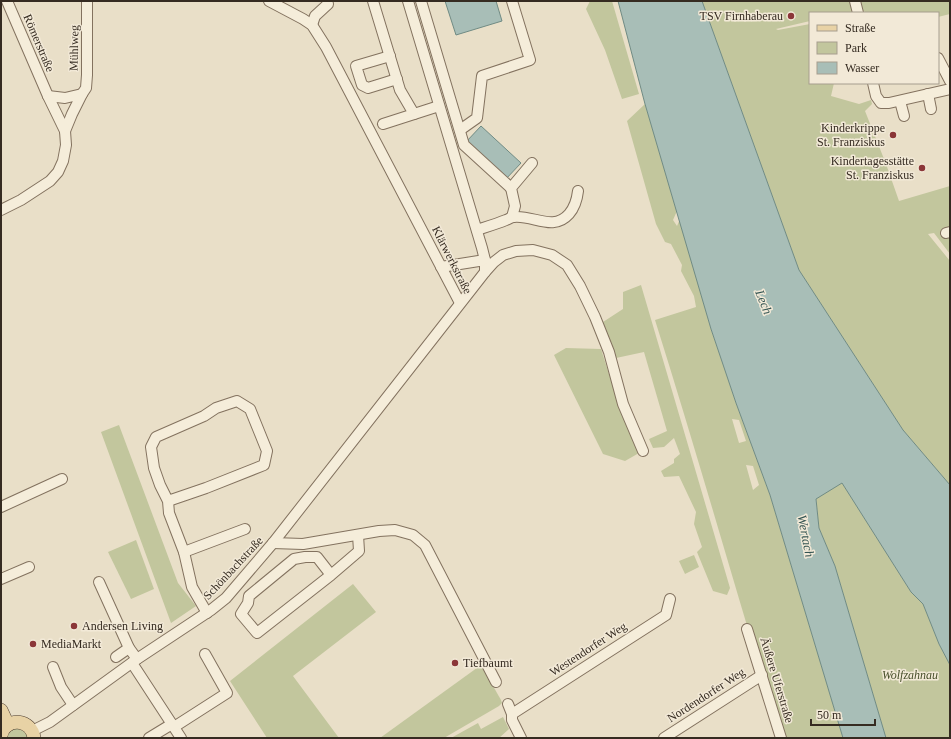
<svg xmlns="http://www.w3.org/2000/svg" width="951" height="739" font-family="Georgia,serif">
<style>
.green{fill:#c2c69d;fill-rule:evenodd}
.water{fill:#a8beb7;stroke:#708b84}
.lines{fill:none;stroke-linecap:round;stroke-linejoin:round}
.minor-casing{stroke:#83725f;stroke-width:12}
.major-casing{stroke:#524133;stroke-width:14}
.minor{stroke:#f5edda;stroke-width:10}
.major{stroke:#e8d2a5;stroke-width:13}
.poi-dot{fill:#8b3638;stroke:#f2e9d7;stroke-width:1.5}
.labels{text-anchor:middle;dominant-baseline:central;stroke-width:3;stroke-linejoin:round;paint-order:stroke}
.poi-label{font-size:12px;fill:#352b21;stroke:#f2e9d7;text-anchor:end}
.street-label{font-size:12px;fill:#352b21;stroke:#f2e9d7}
.park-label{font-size:12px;font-style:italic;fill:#474f2a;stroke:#f2e9d7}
.water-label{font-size:13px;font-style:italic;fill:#325351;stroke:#f2e9d7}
</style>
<rect width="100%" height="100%" fill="#e9dfc8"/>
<g class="green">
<path d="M590 1H612L639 94 622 99 605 50 586 9Z"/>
<path d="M702 1H950V14L938 17V13H865L864 11 849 13H810V21L776 29 778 30 810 24V83H834L831 96 859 104 871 100 872 104 865 111 886 164 899 201 950 186V254L934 233 928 234 950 261V485L903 430 799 270Z"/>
<path d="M645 104 677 211 673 220 677 226 680 219 711 329 736 403 770 495 843 738H781C738 599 699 459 655 320L696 307 694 296 681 271 682 265 671 244 665 242 656 224 627 121ZM732 419 739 420 746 441 739 443ZM746 465 753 466 759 485 753 490Z"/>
<path d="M641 285 730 588 727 595 713 591 697 552 702 547 694 524 696 512 679 476 664 477 661 471 674 463V459L680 454 674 438 664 447 653 448 649 439 667 431 644 352 616 358 603 322 623 309V292Z"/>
<path d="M566 348 601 349 616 396 639 453 625 461 603 454 554 355Z"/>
<path d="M119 425 178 583 196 606 171 623 101 432Z"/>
<path d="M842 483 911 592 923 604 939 644 950 665V738H886L835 566 819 528 816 498Z"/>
<path d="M136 540 154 589 131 599 108 552Z"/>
<path d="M694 555 699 567 685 574 679 561Z"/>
<path d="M353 584 376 612 293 676 339 738H267L230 681Z"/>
<path d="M481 665 501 700 502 703 499 706 444 738H380Z"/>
<path d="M503 717 509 729 499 738H451L478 723 481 729Z"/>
<path d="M11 728H23L29 738H5Z"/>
</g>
<g class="water">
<path d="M445 1H496L502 21 456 35Z"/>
<path d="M618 1H702L799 270 903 430 950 485V665L939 644 923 604 911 592 842 483 816 499 819 528 835 566 886 738H843L770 495 736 403 711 329 645 104Z"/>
<path d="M481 126 521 163 505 180 466 142Z"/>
</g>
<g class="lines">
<g class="minor-casing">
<g id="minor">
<path d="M269 1 303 19 312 25 326 47 460 303"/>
<path d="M373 1 400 90 414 114"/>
<path d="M408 1 482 248 485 260V272"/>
<path d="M421 1 464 145 511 188"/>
<path d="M855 1 858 13"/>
<path d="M312 25 315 16 328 4"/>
<path d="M390 56 356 66 362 85 368 88 397 79"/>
<path d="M938 58 950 81"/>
<path d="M873 83 876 96 881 103H889L950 89"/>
<path d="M82 94 86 88 87 75V1"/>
<path d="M928 94 931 109"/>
<path d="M48 96 65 98 82 94 72 114 65 131"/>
<path d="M900 101 904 116"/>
<path d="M383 124 439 106"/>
<path d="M460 130 477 118 482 76 530 60 512 1"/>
<path d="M1 210 21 200 50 181 58 172 63 161 66 145 65 131 48 96 7 1"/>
<path d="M512 217 515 206 511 188 532 163"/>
<path d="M477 230C486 227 496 224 506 220 509 219 511 217 514 217 534 215 553 232 569 214 575 207 577 200 578 191"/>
<path d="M946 233 950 232"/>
<path d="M441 267 485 260"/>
<path d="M168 501 206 488 264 465 267 451 250 409 237 401 216 408 204 416 156 437 151 447 154 468 160 485 168 501 169 513 184 552"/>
<path d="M1 507 62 479"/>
<path d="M273 543 303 544 379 531 395 530 413 535 425 545 496 682"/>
<path d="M331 575 317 557H305L294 559 249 596 248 603 241 614 257 633 331 575 359 551 358 535"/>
<path d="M1 579 29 567"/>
<path d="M99 582 129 648 137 659"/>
<path d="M207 613 192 587 184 552 245 529"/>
<path d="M747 629 781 738"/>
<path d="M116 657 129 648"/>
<path d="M132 663 181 738"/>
<path d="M53 667 61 687 73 705"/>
<path d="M508 704 512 714V720L521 738"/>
<path d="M512 714 666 615 670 599"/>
<path d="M174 727 227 693 205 654"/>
<path d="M32 731 50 722 137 659 211 610 226 598 273 543 485 272 494 262 503 255 516 251 533 250 552 255 567 265 580 286 595 317 609 352 623 404 643 451"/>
<path d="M149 738 172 724"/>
<path d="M664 738 762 675"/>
</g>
</g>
<g class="major-casing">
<g id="major">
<path d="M1 710 8 725"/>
<path d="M1 735C6 716 32 719 34 738"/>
</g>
</g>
<use href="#minor" class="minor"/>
<use href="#major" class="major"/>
</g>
<g class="poi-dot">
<circle cx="791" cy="16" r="4"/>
<circle cx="893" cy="135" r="4"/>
<circle cx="922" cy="168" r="4"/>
<circle cx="74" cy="626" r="4"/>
<circle cx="33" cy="644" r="4"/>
<circle cx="455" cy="663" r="4"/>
</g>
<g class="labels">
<g class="poi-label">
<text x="783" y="16">TSV Firnhaberau</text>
<text x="885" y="128">Kinderkrippe<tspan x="885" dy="14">St. Franziskus</tspan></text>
<text x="914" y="161">Kindertagesstätte<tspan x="914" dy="14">St. Franziskus</tspan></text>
<text x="82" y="626" text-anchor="start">Andersen Living</text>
<text x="41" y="644" text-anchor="start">MediaMarkt</text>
<text x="463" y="663" text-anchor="start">Tiefbaumt</text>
</g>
<g class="street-label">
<text transform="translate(39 43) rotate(67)">Römerstraße</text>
<text transform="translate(74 48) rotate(-89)">Mühlweg</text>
<text transform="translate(452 260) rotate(63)">Klärwerkstraße</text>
<text transform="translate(233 568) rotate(-47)">Schönbachstraße</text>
<text transform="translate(588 649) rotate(-33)">Westendorfer Weg</text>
<text transform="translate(777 680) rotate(73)">Äußere Uferstraße</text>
<text transform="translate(706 695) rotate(-33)">Nordendorfer Weg</text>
</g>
<g class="park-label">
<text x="910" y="675">Wolfzahnau</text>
</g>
<g class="water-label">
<text transform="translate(764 302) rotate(68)">Lech</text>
<text transform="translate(806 536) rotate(79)">Wertach</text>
</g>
</g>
<rect width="951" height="739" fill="none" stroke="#352b21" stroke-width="4"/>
<rect x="809" y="12" width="130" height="72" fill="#f2e9d7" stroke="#a69d8e"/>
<rect x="817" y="25" width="20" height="6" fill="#e8d2a5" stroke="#a69d8e"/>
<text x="845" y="32" font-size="12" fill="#352b21">Straße</text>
<rect x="817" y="42" width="20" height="12" fill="#c2c69d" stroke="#a69d8e"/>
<text x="845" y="52" font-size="12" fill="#352b21">Park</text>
<rect x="817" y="62" width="20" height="12" fill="#a8beb7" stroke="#a69d8e"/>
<text x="845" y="72" font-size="12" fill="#352b21">Wasser</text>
<path d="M811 719v6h64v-6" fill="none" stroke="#352b21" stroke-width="2"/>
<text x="817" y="719" font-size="12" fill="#352b21" stroke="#f2e9d7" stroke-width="3" paint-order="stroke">50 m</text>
</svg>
